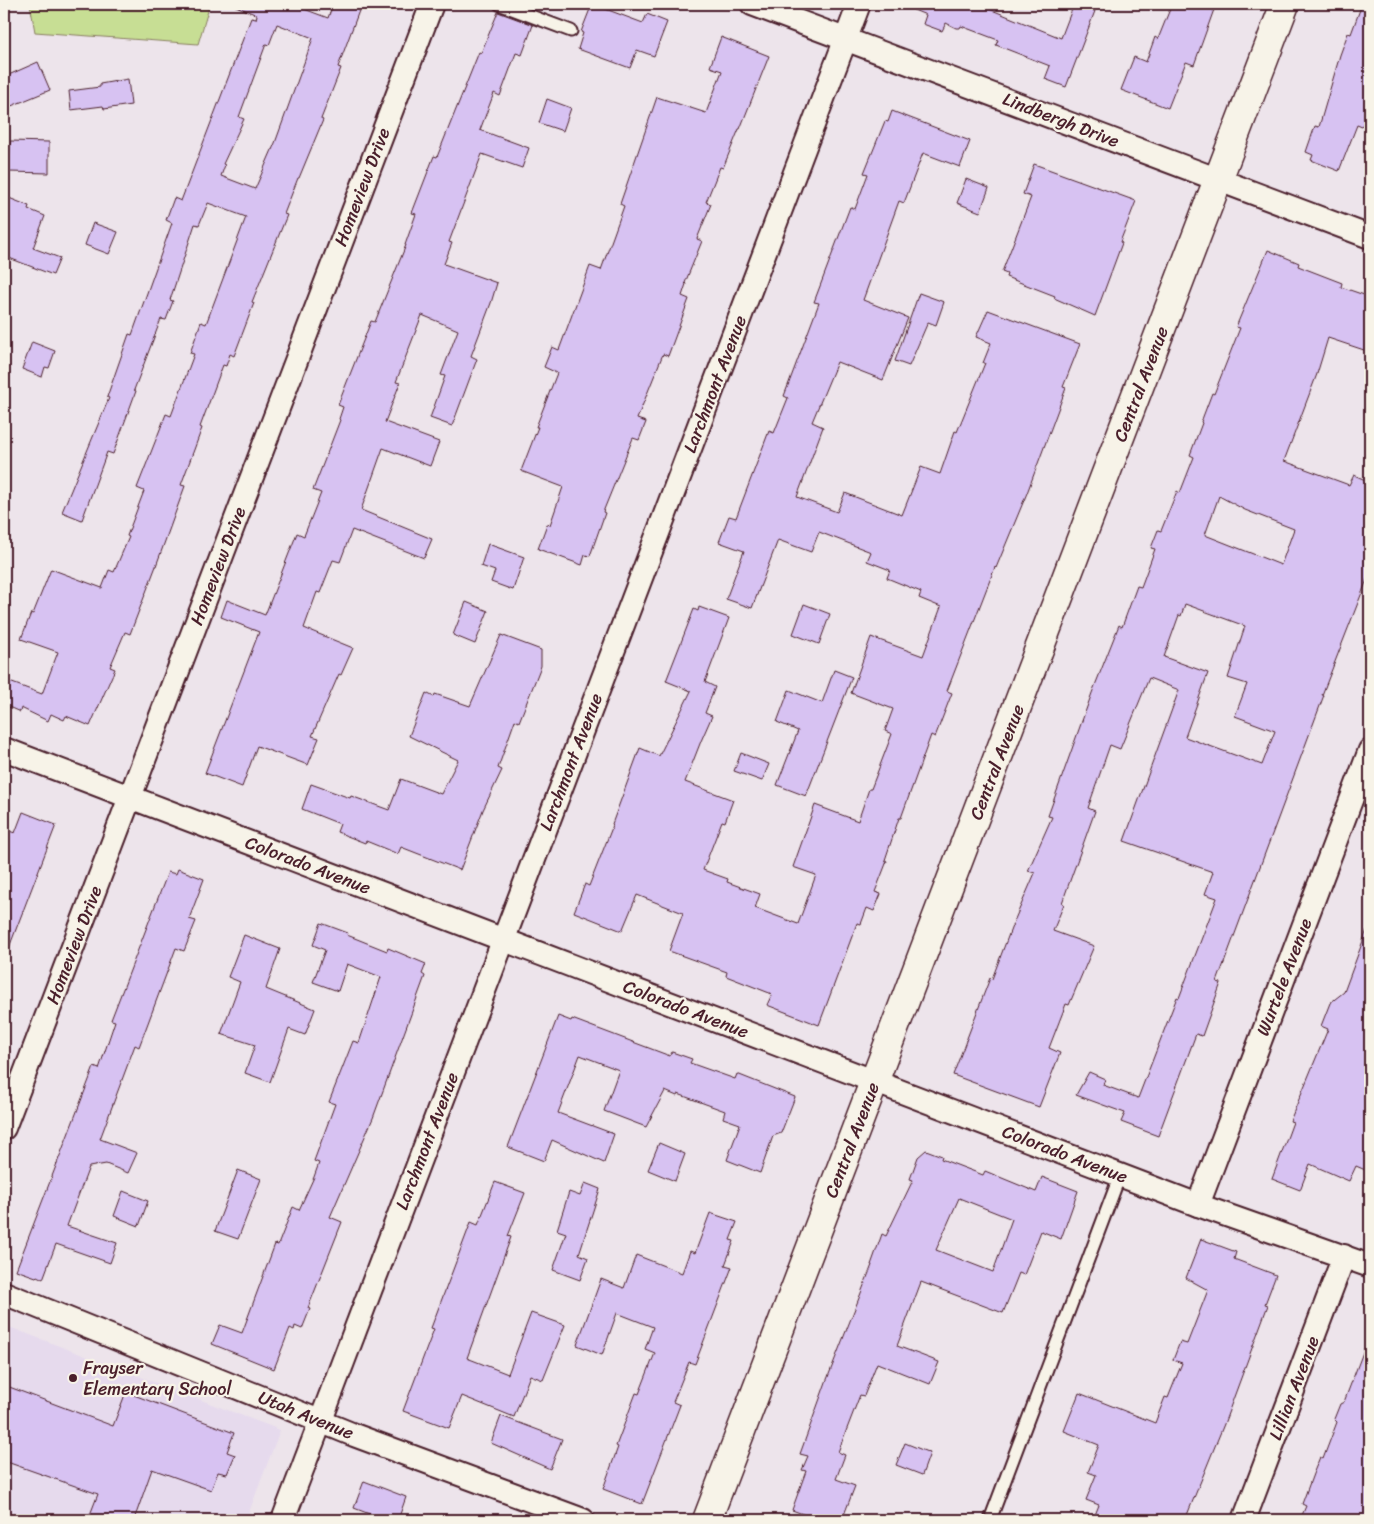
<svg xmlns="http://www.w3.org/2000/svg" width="1374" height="1524" font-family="Sriracha,sans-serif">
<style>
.built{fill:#e6daed}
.green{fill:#c7de94;stroke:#887e60}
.building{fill:#d7c2f2;stroke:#4a1f2b;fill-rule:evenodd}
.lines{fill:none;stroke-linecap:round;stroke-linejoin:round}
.lane-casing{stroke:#4a1f2b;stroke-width:15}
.street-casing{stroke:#4a1f2b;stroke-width:26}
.secondary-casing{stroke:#4a1f2b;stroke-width:31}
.lane{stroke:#f7f3e8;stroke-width:11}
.street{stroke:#f7f3e8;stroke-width:22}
.secondary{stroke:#f7f3e8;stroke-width:28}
.poi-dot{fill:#4a1f2b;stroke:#f7f3e8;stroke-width:2}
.labels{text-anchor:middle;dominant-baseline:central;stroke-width:4.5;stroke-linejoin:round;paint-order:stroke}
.street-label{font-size:18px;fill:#4a1f2b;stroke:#f7f3e8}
.poi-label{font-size:18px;fill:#4a1f2b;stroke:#f7f3e8;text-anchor:start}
</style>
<rect width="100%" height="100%" fill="#ede4eb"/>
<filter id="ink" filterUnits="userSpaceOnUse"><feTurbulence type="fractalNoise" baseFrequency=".02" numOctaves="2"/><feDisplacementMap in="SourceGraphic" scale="10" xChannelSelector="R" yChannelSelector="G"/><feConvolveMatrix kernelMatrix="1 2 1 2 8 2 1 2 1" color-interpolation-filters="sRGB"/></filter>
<g filter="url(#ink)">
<path class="built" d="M4 1325 280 1430 246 1520H4Z"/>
<path class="green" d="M30 4H210L198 44 35 32Z"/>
<g class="building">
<path d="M231 4H291L328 18 333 4H350L360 8 338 67 341 68 321 119 323 120 299 178H298L284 214 287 215 252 302 254 303 234 356 230 354 226 366 223 365 200 427 202 428 181 485 185 486 156 566 130 634 125 632 110 667 115 669 90 726 66 716 64 720 51 714 48 721 21 708 20 712 4 705V680L42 694 58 652 21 639 31 613 33 614 51 569 102 588 109 570 114 572 129 537 127 536 144 491 137 488 166 414 171 416 194 354 190 353 201 322 206 324 246 217 208 203 199 225 195 224 170 300 173 301 166 320 161 319 134 390 136 391 113 454 107 452 82 520 62 512 109 398 107 397 129 334 132 335 172 223 166 220 174 198 181 201 251 18 256 19 257 15ZM277 24 313 38 275 143 255 189 221 176 225 165 223 164 244 119 239 117 266 44 269 45Z"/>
<path d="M592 4 643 23 647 14 667 22 654 56 637 50 630 68 578 49 583 33 581 32Z"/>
<path d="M899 4H977L1061 38 1074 4 1095 11 1066 87 1045 79 1050 66 996 45 998 40 961 26 960 28H956L946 23 942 31 923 24 926 15Z"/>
<path d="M1172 4H1216L1194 65 1186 62 1168 108 1121 90 1134 57 1146 62 1155 37 1158 39Z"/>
<path d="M1362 4H1370V105L1362 127 1357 125 1339 171 1311 160 1313 155 1306 152 1315 126 1319 127 1340 55 1348 33 1351 34Z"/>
<path d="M498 12 533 25 522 55 516 53 500 96 494 93 480 130 529 148 522 168 482 154 449 242 452 243 444 264 497 283 491 303 471 356 477 359 452 426 430 418 445 376 441 375 458 330 422 315 396 382 400 383 385 422 439 442 430 466 383 448 361 510 432 539 424 558 352 530 340 562 333 560 320 593 317 592 304 628 353 648 341 675 339 674 312 736 319 738 308 765 257 746 242 787 205 773 259 632 221 617 227 600 265 615 297 533 304 536 321 493 313 490 340 420 339 419 343 407 338 405 371 321 375 322 406 245H405L416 214 412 213 434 156 437 157 479 52 481 53Z"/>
<path d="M721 37 769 56 740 129H739L723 168 720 167 706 202 711 204 697 239 702 241 685 283 686 284 682 296 689 299 668 356 663 354 637 419 646 422 639 440 633 438 603 512 605 513 590 556 585 555 582 565 538 549 547 524 550 525 563 487 521 471 538 427H536L557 373 544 367 552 347 559 350 590 266 601 270 624 206 620 204 657 97 706 113 722 71 710 67Z"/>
<path d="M38 62 50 90 4 109V77Z"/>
<path d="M128 79 131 105 104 109 103 106 71 110 69 91 100 87V84Z"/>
<path d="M547 99 571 108 563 131 539 123Z"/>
<path d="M892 111 970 141 960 167 923 153 904 203 899 201 863 300 908 318 883 380 837 362 812 422 823 427 797 497 837 512 845 493 902 515 921 467 940 474 955 431 957 432 985 363H983L991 343 976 337 988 310 1080 344 1063 387 1066 388 1027 493 996 568 995 567 947 691 952 693 935 737 931 735 901 818H899L885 860 887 861 875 892 881 894 874 911 867 908 861 924 857 923 819 1025 767 1005 772 994 726 976 727 972 669 951 683 913 637 895 622 931 574 912 585 884 589 886 613 825 612 824 640 748 659 756 691 691 666 681 694 609 698 611 699 607 729 618 705 682 715 687 705 713 712 716 701 741 685 782 733 800 725 822 722 821 703 870 728 879 727 882 760 894 755 908 798 924 816 875 793 867 815 805 858 821 869 789H871L892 734 885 731 893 709 851 693 871 637 923 656 941 607 919 598 921 592 887 578 890 570 867 561 871 552 819 532 811 552 778 540 752 608 726 599 744 551 719 542 729 516 736 518 769 431 774 433 788 398 784 396 819 303 814 302 850 207 855 209 868 174 864 173 885 121 888 122Z"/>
<path d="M10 141 49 142V173L9 172Z"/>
<path d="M1034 164 1136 201 1120 242 1122 243 1095 316 1054 298 1055 296 1006 277 1007 274 1002 272 1031 197 1023 194Z"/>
<path d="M966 179 989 188 980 212 957 203Z"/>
<path d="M4 196 29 206 28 209 45 216 33 248 60 258 53 275 4 256Z"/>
<path d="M93 223 118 232 109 254 85 245Z"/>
<path d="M1268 250 1299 263 1298 266 1342 283 1341 287 1370 297V352L1328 338 1317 374 1284 461 1349 485 1354 475 1370 482V572L1322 695H1324L1217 982 1221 983 1202 1036 1196 1034 1158 1136 1121 1122 1125 1113 1076 1095 1089 1072 1105 1079 1103 1085 1138 1098 1177 997 1179 998 1217 898 1205 894 1213 872 1124 841 1179 690 1149 678 1120 749 1110 745 1088 808 1095 811 1062 903 1064 904 1053 931 1094 946 1069 1005 1066 1004 1049 1048 1060 1053 1039 1107 953 1075 990 978 992 979 1012 926 1035 873 1028 871 1052 817 1048 816 1092 693 1119 625 1122 627 1137 586 1141 587 1155 549 1151 548 1158 530 1161 531 1177 491 1180 493 1194 457 1190 455 1202 423 1201 422 1212 393 1214 394 1240 328 1236 327ZM1219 496 1245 510 1294 529 1281 565 1205 535ZM1185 604 1245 626 1228 678 1247 684 1235 716 1275 731 1262 765 1185 737 1208 673 1164 657 1179 615 1181 616Z"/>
<path d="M919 293 944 302 936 325 928 322 909 366 895 361Z"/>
<path d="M32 342 55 351 49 368 45 367 42 377 22 369Z"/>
<path d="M488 544 524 557 513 590 491 582 495 571 481 566Z"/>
<path d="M466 602 488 611 475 644 453 635Z"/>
<path d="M804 604 830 614 819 644 793 634Z"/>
<path d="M501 635 541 650V666L519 722 515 720 498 768 502 770 483 810 460 870 401 847 398 854 366 841 365 843 337 832 340 824 302 809 311 784 350 798 351 796 389 810 401 779 441 794 458 760 409 736 426 693 434 697 435 694 470 706Z"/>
<path d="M834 670 852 677 806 796 777 785 798 731 777 722 789 690 822 703Z"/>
<path d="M741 753 769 764 762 781 734 771Z"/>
<path d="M23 812 56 825 5 958H4V844L9 831 15 833Z"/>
<path d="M178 869 204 879 189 919 196 921 184 951 176 948 139 1047 135 1045 100 1139 137 1153 128 1173 106 1164 89 1167 67 1226 117 1243 110 1263 56 1244 43 1279 37 1276 36 1277 16 1270 94 1067 99 1069 115 1021 111 1020 168 872 176 874Z"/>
<path d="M321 923 348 933 347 935 387 951 388 948 426 964 422 974 425 976 373 1118 330 1217 342 1222 308 1308 310 1309 302 1329 295 1326 294 1330 290 1328 274 1369 212 1344 220 1325 242 1333 275 1244 278 1245 293 1207 299 1210 314 1177 319 1163 314 1161 335 1104 329 1102 353 1041 359 1043 381 977 347 964 338 991 313 982 325 950 313 945Z"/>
<path d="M1367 930H1370V1172L1356 1166 1349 1181 1310 1164 1300 1190 1272 1179 1293 1122 1290 1121 1328 1029 1321 1026 1330 1003 1344 992Z"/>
<path d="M244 935 280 949 266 989 315 1009 305 1035 289 1029 270 1082 245 1073 255 1045 221 1034 240 982 228 977Z"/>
<path d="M558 1016 571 1021 572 1019 670 1056 672 1052 692 1059 690 1063 735 1079 737 1074 795 1097 781 1133 773 1136 760 1173 727 1160 740 1124 723 1118 725 1111 678 1094 677 1096 665 1091 646 1127 604 1111 619 1070 580 1055 558 1113 614 1134 604 1163 552 1140 544 1161 508 1147Z"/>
<path d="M659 1143 685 1154 675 1181 648 1170Z"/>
<path d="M926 1150 942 1156 941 1159 983 1175 985 1171 1036 1192 1042 1177 1078 1191 1061 1239 1041 1231 1024 1275 1019 1273 1003 1313 921 1282 897 1346 939 1362 930 1384 877 1363 864 1396 860 1395 838 1452 845 1455 836 1479 855 1486 842 1520H819L792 1510 806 1471 802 1470 808 1456 800 1454 826 1382 872 1265H871L882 1234 886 1236 913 1180 910 1179 918 1157ZM959 1198 1012 1219 993 1272 936 1250Z"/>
<path d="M238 1170 261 1179 238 1239 215 1231Z"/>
<path d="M495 1182 525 1193 508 1236 511 1237 467 1358 508 1374 531 1313 565 1325 543 1380 530 1375 514 1417 462 1396 449 1428 403 1411 434 1329 431 1328 471 1222 478 1225Z"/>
<path d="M585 1183 600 1189 579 1254 588 1258 580 1280 553 1270 566 1233 557 1230 569 1192 580 1196Z"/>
<path d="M123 1191 148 1201 139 1226 114 1216Z"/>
<path d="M710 1213 737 1222 730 1240 734 1241 725 1265 732 1267 695 1364 689 1362 673 1402 680 1405 642 1504 603 1489 618 1447 616 1446 636 1393 639 1394 655 1353 645 1349 653 1327 617 1313 602 1355 577 1345 601 1279 624 1288 636 1255 682 1273 690 1251 695 1253Z"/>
<path d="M1201 1239 1236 1252 1234 1259 1276 1275 1265 1304 1268 1305 1224 1424 1185 1520H1093L1099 1505 1086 1500 1096 1475 1088 1472 1099 1445 1064 1431 1079 1393 1155 1423 1165 1397 1168 1398 1182 1363 1173 1360 1180 1342 1187 1344 1208 1290 1186 1278Z"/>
<path d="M1368 1339H1370V1503L1367 1512 1364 1520H1300L1306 1506 1302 1504 1313 1474 1320 1457 1323 1459 1337 1422 1334 1419 1340 1404 1344 1402Z"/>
<path d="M4 1385 113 1426 126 1392 234 1433 227 1452 235 1455 227 1474 218 1472 211 1490 152 1469 134 1520H88L98 1494 4 1461Z"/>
<path d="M501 1416 562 1439 550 1469 491 1443Z"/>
<path d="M905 1443 930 1453 922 1475 896 1465Z"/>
<path d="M364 1481 406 1497 398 1520H385L354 1508Z"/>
</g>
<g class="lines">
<g class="lane-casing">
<g id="lane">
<path d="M499 4 571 31"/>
<path d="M990 1520 1120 1175"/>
</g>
</g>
<g class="street-casing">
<g id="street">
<path d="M752 4 1370 237"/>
<path d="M4 749 1198 1205 1370 1266"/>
<path d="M4 1128 432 4"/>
<path d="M1198 1205 1370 750"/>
<path d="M4 1293 354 1435 583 1520"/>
<path d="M283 1520 859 4"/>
<path d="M1244 1520 1344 1256"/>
</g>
</g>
<g class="secondary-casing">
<path id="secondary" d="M707 1520 1285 4"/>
</g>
<use href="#lane" class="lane"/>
<use href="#street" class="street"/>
<use href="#secondary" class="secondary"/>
</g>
</g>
<circle class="poi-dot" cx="73" cy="1378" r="5"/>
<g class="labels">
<g class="street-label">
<text transform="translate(1061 120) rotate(21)">Lindbergh Drive</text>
<text transform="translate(362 187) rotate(-69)">Homeview Drive</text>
<text transform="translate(715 384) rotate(-69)">Larchmont Avenue</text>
<text transform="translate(1141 384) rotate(-69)">Central Avenue</text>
<text transform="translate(218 566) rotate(-69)">Homeview Drive</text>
<text transform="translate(571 762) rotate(-69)">Larchmont Avenue</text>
<text transform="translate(997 762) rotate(-69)">Central Avenue</text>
<text transform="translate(308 865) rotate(21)">Colorado Avenue</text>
<text transform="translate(74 945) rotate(-69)">Homeview Drive</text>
<text transform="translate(1284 977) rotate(-69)">Wurtele Avenue</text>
<text transform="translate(686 1009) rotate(21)">Colorado Avenue</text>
<text transform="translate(852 1140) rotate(-69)">Central Avenue</text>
<text transform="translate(427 1141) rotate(-69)">Larchmont Avenue</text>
<text transform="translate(1065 1154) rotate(21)">Colorado Avenue</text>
<text transform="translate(1294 1388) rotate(-69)">Lillian Avenue</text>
<text transform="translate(306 1415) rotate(22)">Utah Avenue</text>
</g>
<g class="poi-label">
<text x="83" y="1368">Frayser<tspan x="83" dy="21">Elementary School</tspan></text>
</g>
</g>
<rect width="1374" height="1524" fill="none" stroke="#f7f3e8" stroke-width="20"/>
<rect x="10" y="10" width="1354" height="1504" fill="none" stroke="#4a1f2b" stroke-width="2" filter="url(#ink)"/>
</svg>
